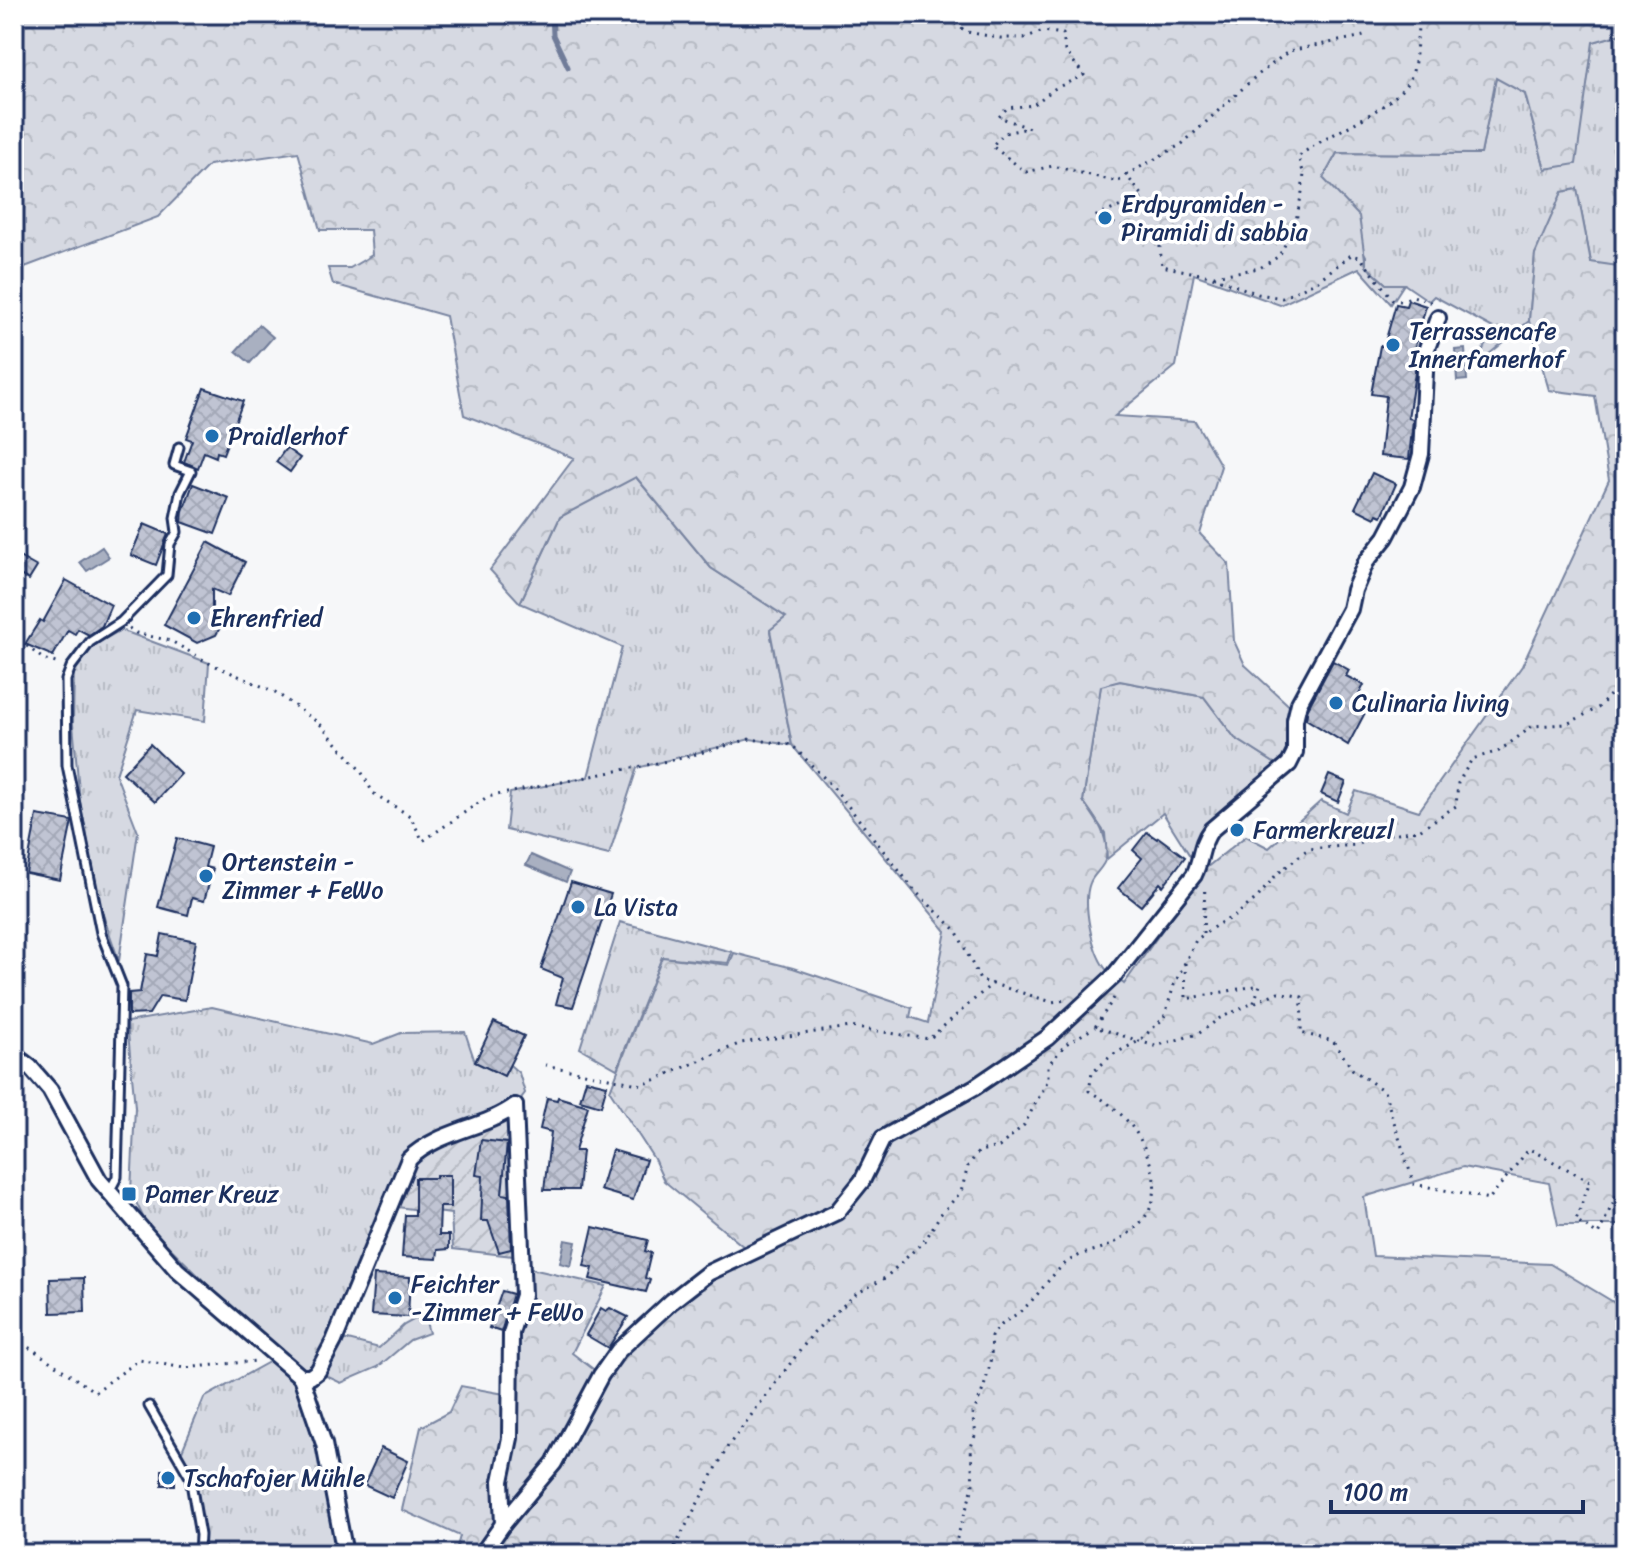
<svg xmlns="http://www.w3.org/2000/svg" width="1639" height="1568" font-family="Sriracha,sans-serif">
<style>
.grass{fill:url(#grass-tufts);stroke:#7884a0;stroke-width:2}
.forest{fill:url(#forest-crowns);stroke:#7884a0;stroke-width:2}
.garden{fill:url(#garden-furrows);stroke:#7884a0;stroke-width:2}
.water{fill:#a9b0c1;stroke:#707c99;stroke-width:2}
.lines{fill:none;stroke-linecap:round;stroke-linejoin:round}
.stream{stroke:#707c99;stroke-width:5}
.building{fill:url(#building-cross-hatch);stroke:#1b2f5e;stroke-width:2}
.lane-casing{stroke:#1b2f5e;stroke-width:13}
.street-casing{stroke:#1b2f5e;stroke-width:20}
.path{stroke:#1b2f5e;stroke-width:3;stroke-dasharray:2 6;stroke-linecap:butt}
.lane{stroke:#fff;stroke-width:7}
.street{stroke:#fff;stroke-width:14}
.poi-dot{fill:#1f6fb2;stroke:#fff;stroke-width:3}
.labels{text-anchor:middle;dominant-baseline:central;stroke-width:7;stroke-linejoin:round;paint-order:stroke}
.poi-label{font-size:24px;fill:#1b2f5e;stroke:#fff;text-anchor:start}
</style>
<defs>
<pattern id="grass-tufts" width="24" height="20" patternUnits="userSpaceOnUse" patternTransform="scale(2)"><rect width="24" height="20" fill="#d6d9e2"/><path d="M3 7l-1-3M5 7V3M7 7l1-3M15 17l-1-3M17 17v-4M19 17l1-3" fill="none" stroke="#b7bbc4"/></pattern>
<pattern id="forest-crowns" width="20" height="18" patternUnits="userSpaceOnUse" patternTransform="scale(2)"><rect width="20" height="18" fill="#d6d9e2"/><path d="M2 6a3 3 0 1 1 6 0M12 15a3 3 0 1 1 6 0" fill="none" stroke="#b7bbc4"/></pattern>
<pattern id="garden-furrows" width="10" height="10" patternUnits="userSpaceOnUse" patternTransform="scale(2)"><rect width="10" height="10" fill="#d6d9e2"/><path d="M-1 1l2-2M0 10L10 0M9 11l2-2" fill="none" stroke="#b7bbc4"/></pattern>
<pattern id="building-cross-hatch" width="8" height="8" patternUnits="userSpaceOnUse" patternTransform="scale(2)"><rect width="8" height="8" fill="#c0c4d3"/><path d="M0 0l8 8M0 8l8-8" fill="none" stroke="#a4a9b8"/></pattern>
</defs>
<rect width="100%" height="100%" fill="#f6f7f9"/>
<filter id="ink" filterUnits="userSpaceOnUse"><feTurbulence type="fractalNoise" baseFrequency=".0125" numOctaves="2"/><feDisplacementMap in="SourceGraphic" scale="16" xChannelSelector="R" yChannelSelector="G"/><feConvolveMatrix kernelMatrix="1 2 1 2 8 2 1 2 1" color-interpolation-filters="sRGB"/></filter>
<g filter="url(#ink)">
<g class="grass">
<path d="M1625 33V267L1591 263 1577 189 1535 254 1529 321 1476 365 1493 328 1434 296 1429 301 1404 284H1386L1366 266V256L1323 178 1337 153 1481 154 1496 77 1525 94 1545 169 1593 42Z"/>
<path d="M635 476 711 568 786 617 770 631 792 745 750 739 637 768 609 855 506 830 510 793 588 777 622 647 520 603 560 517Z"/>
<path d="M121 630 209 663 205 721 137 710 116 775 138 832 119 961 101 909 80 802 73 724 74 668 94 645Z"/>
<path d="M1120 681 1204 697 1235 738 1282 768 1251 793 1192 859 1163 813 1107 859 1105 833 1083 801 1101 685Z"/>
<path d="M620 922 732 952 728 963 662 957 617 1069 580 1048Z"/>
<path d="M212 1007 373 1044 401 1033 465 1032 475 1062 504 1076 510 1065 519 1073 525 1093 515 1106 415 1153 334 1341 348 1340 379 1348 404 1325 424 1314 429 1333 410 1340 378 1367 341 1383 318 1372 301 1378 345 1554H199L195 1497 179 1458 204 1398 276 1358V1352L147 1225 131 1192 135 1107 127 1022Z"/>
</g>
<path class="forest" d="M14 14H1625V33L1593 42 1576 164 1545 169 1525 94 1496 78 1481 154 1337 153 1323 178 1359 216 1366 266 1386 284H1404L1391 304 1359 268 1280 305 1194 274 1176 366 1115 416 1195 421 1221 466 1200 534 1229 564 1234 641 1245 665 1296 712 1293 751 1282 768 1235 738 1204 697 1120 681 1101 686 1083 801C1095 818 1109 834 1106 857 1105 867 1093 874 1090 883 1082 903 1092 951 1105 968 1109 974 1118 979 1124 984L1206 868 1246 836 1269 848 1321 801 1346 813 1356 791 1419 811 1522 666 1609 480 1595 396 1549 390 1529 321 1535 254 1562 192 1577 189 1591 262 1625 267V1225H1558L1549 1183 1463 1167 1364 1197 1373 1256 1550 1264 1625 1309V1554H455L460 1536 402 1510 421 1427 449 1412 461 1386 510 1395 523 1267 606 1286 572 1353 601 1375 672 1301 750 1252 664 1181 654 1159 610 1091 662 957 729 965 734 953 793 968 912 1008 910 1017 928 1023 946 931 792 745 770 630 786 617 711 568 636 477 560 517 520 603 490 570 574 458 464 415 446 316 333 284 328 268H350L372 255 370 230H320L298 152 209 165 158 217 14 271Z"/>
<path class="garden" d="M515 1106 522 1257 453 1249 451 1214 389 1206 409 1159Z"/>
<g class="water">
<path d="M259 325 273 337 250 363 236 351Z"/>
<path d="M1465 349 1467 380 1457 381 1455 350Z"/>
<path d="M102 547 109 557 87 571 80 562Z"/>
<path d="M531 855 570 872 566 882 526 865Z"/>
<path d="M565 1240 576 1242 571 1266 560 1263Z"/>
</g>
<g class="lines">
<path class="stream" d="M552 14 553 35 568 67"/>
</g>
<g class="building">
<path d="M1408 300 1426 306 1414 350 1415 373 1408 418 1413 419 1409 459 1380 456 1386 396 1371 394 1380 346H1384L1396 304 1406 306Z"/>
<path d="M204 388 243 401 223 454 217 452 216 457 204 452 198 468 184 462 192 440 186 438Z"/>
<path d="M286 448 300 458 290 472 276 462Z"/>
<path d="M1372 473 1396 484 1382 516 1377 514 1375 518 1355 508Z"/>
<path d="M193 484 229 498 215 534 182 522 183 511Z"/>
<path d="M144 524 168 534 156 565 131 555Z"/>
<path d="M208 542 245 562 228 596 212 589V619L222 624 216 635 197 643 164 625Z"/>
<path d="M14 554 37 567 29 580 14 572Z"/>
<path d="M66 580 111 605 102 626 89 635 78 629 75 634 68 630 53 656 25 644 40 620 43 622Z"/>
<path d="M1333 661 1349 670 1346 676 1364 685 1354 704 1366 711 1348 745 1306 719 1308 708Z"/>
<path d="M150 744 181 774 155 802 123 773Z"/>
<path d="M1329 775 1346 782 1338 802 1321 794Z"/>
<path d="M37 815 72 821 60 880 26 873Z"/>
<path d="M1147 832 1157 839 1158 837 1185 857 1163 886 1160 883 1141 906 1118 888 1142 858 1133 850Z"/>
<path d="M177 838 210 847 205 867 213 869 204 901 192 898 188 915 158 907Z"/>
<path d="M571 882 611 894 573 1007 556 1004 563 978 541 969Z"/>
<path d="M162 934 196 941 185 1000 160 996 149 1014 129 1015V993L140 992 147 954 158 956Z"/>
<path d="M494 1022 524 1036 504 1076 475 1062Z"/>
<path d="M586 1080 607 1085 601 1106 580 1100Z"/>
<path d="M558 1097 588 1106 575 1151H582L578 1190H544L551 1132 540 1129 547 1098 557 1100Z"/>
<path d="M481 1140 507 1143 502 1194 509 1195 511 1249 499 1252 488 1221H481L483 1176 476 1175Z"/>
<path d="M612 1150 646 1160 633 1200 600 1190Z"/>
<path d="M436 1175H450V1207H440L439 1235H449V1249L438 1250 437 1259 402 1257 405 1215H415V1178H436Z"/>
<path d="M593 1227 648 1240 645 1251 651 1253 645 1278 650 1280 646 1292 590 1279 593 1268 584 1266Z"/>
<path d="M374 1275 410 1277 408 1317 371 1315Z"/>
<path d="M84 1278 85 1312 51 1313 50 1279Z"/>
<path d="M502 1291 513 1294 501 1332 489 1328Z"/>
<path d="M601 1308 606 1311 610 1308 628 1317 608 1348 586 1335Z"/>
<path d="M381 1448 408 1461 392 1498 364 1485Z"/>
<rect x="162" y="1470" width="13" height="15"/>
</g>
<g class="lines">
<g class="lane-casing">
<g id="lane">
<path d="M109 1192 117 1177 122 986 101 933 67 765 66 680 71 667 90 642 121 622 167 575 170 544 177 532 175 518 180 493 191 471 174 465 179 447"/>
<path d="M149 1406 190 1477 200 1535 199 1554"/>
</g>
</g>
<g class="street-casing">
<g id="street">
<path d="M14 1055 30 1067 50 1090 99 1180 177 1270 301 1377 324 1444 345 1554"/>
<path d="M301 1377H310L318 1371 334 1341 409 1159C438 1131 483 1129 515 1106"/>
<path d="M503 1524 501 1481 510 1438 511 1333 523 1295 515 1106"/>
<path d="M482 1554 503 1524 554 1463 601 1375 618 1351 672 1301 708 1273 837 1212 862 1181 883 1138 975 1087 1047 1038 1113 977 1194 875C1202 859 1200 844 1211 830L1289 764 1295 752V720L1299 703 1350 609 1354 590 1366 562 1386 537 1412 487 1421 454 1426 351 1438 318"/>
</g>
</g>
<g class="path">
<path d="M942 14 967 32 1000 38H1024L1043 31 1063 34 1065 51 1084 75 1054 89 1033 105 1007 108 999 117 1029 128 1004 133 992 146 1026 172 1053 166 1118 182 1126 175 1144 197 1094 217 1159 238 1162 266 1210 276 1258 294 1282 298 1317 281 1351 255 1360 257 1393 300 1401 301 1413 296 1433 303"/>
<path d="M1126 175 1182 144 1254 78 1289 51 1364 36"/>
<path d="M1214 276 1260 268 1279 256 1295 225 1302 192 1304 174 1298 157C1327 132 1403 108 1413 71 1418 52 1416 33 1420 14"/>
<path d="M129 628 136 633 171 641 209 663 275 692 320 724 361 771 373 793 410 816 423 841 487 797 682 758 750 739 792 745 833 787 916 892 956 930 980 980 1052 1002 1066 1000"/>
<path d="M14 636 43 659 59 664"/>
<path d="M1203 933 1205 885"/>
<path d="M1185 963 1186 999 1260 985 1253 1005"/>
<path d="M1114 998 1095 1027 1155 1046 1198 1034 1220 1018 1278 992 1302 997 1301 1033 1333 1041 1353 1070 1384 1091 1414 1184 1489 1199 1529 1149 1590 1181 1576 1220 1598 1235 1625 1177"/>
<path d="M545 1065 643 1085 741 1043 850 1027 929 1039 993 983"/>
<path d="M14 1341 32 1349 95 1392 139 1360 184 1368 257 1361"/>
<path d="M671 1554 728 1446 814 1332 856 1294 885 1278 926 1239 940 1215 961 1192 968 1166 979 1151 999 1147 1024 1125 1048 1080V1065L1066 1044 1095 1027"/>
<path d="M952 1554 973 1487 971 1447 976 1433 972 1415C983 1394 994 1361 991 1337 1003 1320 1009 1321 1023 1309 1041 1294 1053 1269 1074 1258 1087 1251 1102 1250 1114 1243 1150 1222 1164 1198 1148 1157 1137 1126 1117 1107 1089 1091L1092 1073 1112 1055 1139 1041 1164 1018 1174 985 1196 940 1218 924 1235 916 1258 897 1276 875 1308 849 1356 845 1377 836 1419 830 1456 806 1458 783 1472 759 1499 751 1533 726 1567 724 1598 708 1625 679"/>
</g>
<use href="#lane" class="lane"/>
<use href="#street" class="street"/>
</g>
</g>
<g class="poi-dot">
<circle cx="1105" cy="218" r="8"/>
<circle cx="1393" cy="345" r="8"/>
<circle cx="212" cy="436" r="8"/>
<circle cx="194" cy="618" r="8"/>
<circle cx="1336" cy="703" r="8"/>
<circle cx="1237" cy="830" r="8"/>
<circle cx="206" cy="876" r="8"/>
<circle cx="578" cy="907" r="8"/>
<rect x="121" y="1186" width="16" height="16" rx="4"/>
<circle cx="395" cy="1298" r="8"/>
<circle cx="168" cy="1478" r="8"/>
</g>
<g class="labels">
<g class="poi-label">
<text x="1121" y="204">Erdpyramiden -<tspan x="1121" dy="28">Piramidi di sabbia</tspan></text>
<text x="1409" y="331">Terrassencafe<tspan x="1409" dy="28">Innerfamerhof</tspan></text>
<text x="228" y="436">Praidlerhof</text>
<text x="210" y="618">Ehrenfried</text>
<text x="1352" y="703">Culinaria living</text>
<text x="1253" y="830">Farmerkreuzl</text>
<text x="222" y="862">Ortenstein -<tspan x="222" dy="28">Zimmer + FeWo</tspan></text>
<text x="594" y="907">La Vista</text>
<text x="145" y="1194">Pamer Kreuz</text>
<text x="411" y="1284">Feichter<tspan x="411" dy="28">-Zimmer + FeWo</tspan></text>
<text x="184" y="1478">Tschafojer Mühle</text>
</g>
</g>
<rect width="1639" height="1568" fill="none" stroke="#fff" stroke-width="48"/>
<rect x="24" y="24" width="1591" height="1520" fill="none" stroke="#1b2f5e" stroke-width="3" filter="url(#ink)"/>
<path d="M1331 1500v12h252v-12" fill="none" stroke="#1b2f5e" stroke-width="4"/>
<text x="1343" y="1500" font-size="24" fill="#1b2f5e" stroke="#ffffff" stroke-width="6" paint-order="stroke">100 m</text>
</svg>
